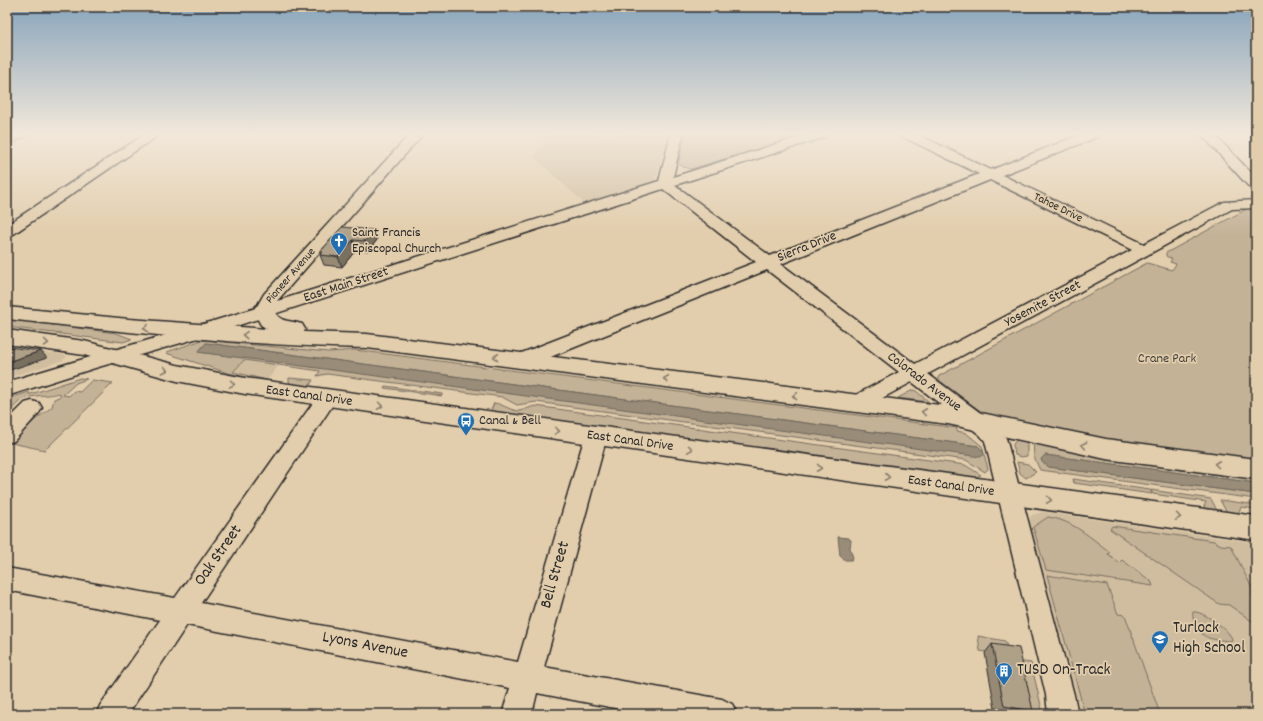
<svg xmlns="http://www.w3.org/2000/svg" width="1263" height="721" font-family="Dekko,sans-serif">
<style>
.built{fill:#d0bd9f}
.green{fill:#c4b297;stroke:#786e61;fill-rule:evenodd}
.water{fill:#998d79;stroke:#6d665a}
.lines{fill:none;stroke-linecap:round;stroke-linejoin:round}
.minor-casing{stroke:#2b2b2b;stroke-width:3}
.major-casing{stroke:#2b2b2b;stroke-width:3}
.minor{fill:#e2cdac;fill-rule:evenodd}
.major{fill:#e2cdac;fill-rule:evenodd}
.wall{fill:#968a75;stroke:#2b2b2b}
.shaded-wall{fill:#7a705f;stroke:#2b2b2b}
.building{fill:#afa088;stroke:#2b2b2b}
.oneway{stroke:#867c6c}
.labels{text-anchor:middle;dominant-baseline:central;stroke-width:3.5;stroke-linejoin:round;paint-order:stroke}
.far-street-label{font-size:12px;fill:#2b2b2b;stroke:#e2cdac}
.poi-label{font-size:14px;fill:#2b2b2b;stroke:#e2cdac;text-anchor:start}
.street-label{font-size:14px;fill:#2b2b2b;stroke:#e2cdac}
.park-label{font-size:14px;fill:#423f3b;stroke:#e2cdac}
.near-street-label{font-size:17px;fill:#2b2b2b;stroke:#e2cdac}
.near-poi-label{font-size:17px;fill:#2b2b2b;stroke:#e2cdac;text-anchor:start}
</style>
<rect width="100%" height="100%" fill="#e2cdac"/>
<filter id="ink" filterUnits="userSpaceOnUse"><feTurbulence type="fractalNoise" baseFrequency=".025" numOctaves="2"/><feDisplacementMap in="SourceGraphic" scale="8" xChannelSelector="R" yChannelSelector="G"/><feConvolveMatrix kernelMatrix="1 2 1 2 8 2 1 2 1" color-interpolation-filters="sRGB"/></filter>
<g filter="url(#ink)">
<g class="built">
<path d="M548 134H670L655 181 585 204 534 157Z"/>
<path d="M7 347 65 355 67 357 61 361 7 378Z"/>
<path d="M244 360 279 365 267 380 233 372Z"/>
<path d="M1043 512 1256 543V714H1081L1030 525 1029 520 1032 515Z"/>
</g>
<g class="green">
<path d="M686 134H807L691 169 683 167 678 163Z"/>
<path d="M1254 205H1256V460L1106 440 991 416 982 412 939 380V376L1147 263 1172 270 1176 264 1170 262 1172 259 1166 256V253Z"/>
<path d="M7 319 116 333 132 339 123 342 7 327Z"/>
<path d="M202 340 329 352 355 350 957 428V431L966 433 982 446 988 469 985 472 966 460 536 402 517 405 502 397 327 374 317 376 320 371 244 360 233 372 267 380 261 381 228 373 166 353 167 352ZM206 343 978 446 983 451 198 352Z"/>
<path d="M80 378 87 379 76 383 63 395 69 396 74 391 80 392 92 380 113 383 45 450 11 443 36 419 52 407 54 399 61 396 59 393C44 398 23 391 11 411 9 414 10 418 7 422V399L29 392V394H31Z"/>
<path d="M289 378 313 380 308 388 292 385 289 382Z"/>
<path d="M385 386 443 394 441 396 436 395 384 388Z"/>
<path d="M913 390 916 391 929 402 898 398Z"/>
<path d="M494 403C503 404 511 411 519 411 525 410 530 407 535 406L965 465 981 475 974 478 490 413Z"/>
<path d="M1017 440H1027V456L1021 457 1015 455 1013 444Z"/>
<path d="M1033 440 1256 477V483L1045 455 1041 459 1049 467 1256 494V499L1040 470 1034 457Z"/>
<path d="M1017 462 1028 464 1036 472 1026 478 1020 473Z"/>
<path d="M1073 479 1150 490 1152 494 1074 483Z"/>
<path d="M1151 490 1211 499 1219 514 1205 511 1203 509 1206 502 1153 494Z"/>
<path d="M1220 500 1256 505V509L1241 507 1237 516 1228 515Z"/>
<path d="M1048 517C1072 520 1091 538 1110 552L1108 554 1119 563 1122 560 1151 581 1153 586 1046 570 1033 527Z"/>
<path d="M1112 526 1214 541 1221 545 1231 546 1253 590 1252 594 1256 600V624L1229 605 1219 604 1110 529Z"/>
<path d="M1047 575 1107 585 1118 614 1125 615 1160 714H1085Z"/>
<path d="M1193 612C1201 610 1232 631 1232 640L1229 641C1214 639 1203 641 1196 625 1194 621 1192 617 1193 612Z"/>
<path d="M978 636 1005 641 1010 656 980 651Z"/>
<path d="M1016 661 1031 663 1043 714H1028Z"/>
</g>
<g class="water">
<path d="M206 343 978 446 983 451 984 454 981 457 198 352Z"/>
<path d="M1045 455 1256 483V494L1049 467 1042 462 1041 459Z"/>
<path d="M838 537 848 538 851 540 850 548 853 558 851 560H845L840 556Z"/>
</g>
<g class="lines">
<g class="minor-casing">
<g id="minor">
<path d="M10 134H26L24 137 7 145V136Z"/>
<path d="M145 134H160L12 235 7 237V225Z"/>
<path d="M410 134H423L277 301 659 181 671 134H683L673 177 808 134H827L825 137 675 185 770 256 979 174 903 137 901 134H917L991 170 1082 134H1099L1097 137 1002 175 1144 244 1224 202 1256 200V208L1232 209 928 374 994 423 1006 438 1074 695 1078 714H1048L1046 695 985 441 980 435 912 382 864 408 857 410 850 408 847 403 850 398 899 372 767 270 528 366 521 367 514 366 511 361 514 356 756 262 663 189 205 336 95 368 7 396V382C90 356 173 334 256 308L264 294ZM990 180 1132 250 915 364 781 264Z"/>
<path d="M1201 134H1214L1256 178V190L1251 189Z"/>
<path d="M327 391 334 393 337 398 334 403 201 603 518 662 585 436 589 430 596 428 603 430 607 436 544 667 722 699 732 704 737 714H646L537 693 532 714H502L510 688 187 625 128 714H96L101 704 160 620 7 590V568L175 598 320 393Z"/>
<path d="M32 401 39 403 42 408 39 413 14 441 7 443V421L25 403Z"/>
</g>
</g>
<g class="major-casing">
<g id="major">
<path d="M263 305 270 306C282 324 284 319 302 324L305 329 304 332 367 334 948 406 1106 439 1256 459V479L1106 459 948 424 367 348C247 346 127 332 7 319V307L129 319 267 329 261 325 253 311 256 306Z"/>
<path d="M7 330 84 341 177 365 245 378 1256 516V540L245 394 177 381 84 355 7 344Z"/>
</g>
</g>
<use href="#minor" class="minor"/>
<use href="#major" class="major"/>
</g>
<g class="wall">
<path d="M342 227 377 240 368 251 356 250 342 267 324 265 320 255 321 254 320 252Z"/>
<path d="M992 644 1033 711 1030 714H996L985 653Z"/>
</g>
<g class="shaded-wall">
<path d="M374 230 377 240 368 251 365 241Z"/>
<path d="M353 240 356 250 342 267 338 257Z"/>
<path d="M41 351 47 358 10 370 7 366V362Z"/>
</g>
<g class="building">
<path d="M342 227 374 230 365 241 353 240 338 257 320 255 323 252H320Z"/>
<path d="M7 347H8L41 351 7 362Z"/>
<path d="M992 644 1019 648 1033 711 1004 706Z"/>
</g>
<defs><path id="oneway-chevron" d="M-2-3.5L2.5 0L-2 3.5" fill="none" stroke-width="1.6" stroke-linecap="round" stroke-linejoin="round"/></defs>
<g class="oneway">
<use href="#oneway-chevron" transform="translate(146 328) rotate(-176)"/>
<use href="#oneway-chevron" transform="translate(245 335) rotate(-176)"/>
<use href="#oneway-chevron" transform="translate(46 343) rotate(8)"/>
<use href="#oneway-chevron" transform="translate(496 357) rotate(-173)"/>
<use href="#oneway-chevron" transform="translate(165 370) rotate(14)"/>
<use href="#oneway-chevron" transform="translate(666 379) rotate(-173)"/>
<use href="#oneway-chevron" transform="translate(232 384) rotate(10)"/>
<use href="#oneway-chevron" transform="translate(795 396) rotate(-173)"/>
<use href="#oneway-chevron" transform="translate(380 406) rotate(8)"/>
<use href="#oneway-chevron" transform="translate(924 412) rotate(-173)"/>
<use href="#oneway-chevron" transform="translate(557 431) rotate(8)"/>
<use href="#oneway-chevron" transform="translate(1084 445) rotate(-169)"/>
<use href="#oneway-chevron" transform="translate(690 449) rotate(8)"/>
<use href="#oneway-chevron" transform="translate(1217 464) rotate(-173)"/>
<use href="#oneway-chevron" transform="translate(819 468) rotate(8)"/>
<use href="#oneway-chevron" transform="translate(887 477) rotate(8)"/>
<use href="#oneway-chevron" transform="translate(1049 500) rotate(8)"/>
<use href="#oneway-chevron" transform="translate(1178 517) rotate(8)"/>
</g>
</g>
<linearGradient id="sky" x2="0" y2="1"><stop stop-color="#88a4bc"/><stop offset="0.57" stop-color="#f2e8da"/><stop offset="1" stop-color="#f2e8da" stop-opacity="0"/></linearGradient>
<rect width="1263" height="235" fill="url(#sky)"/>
<defs>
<g id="church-pin" transform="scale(0.9)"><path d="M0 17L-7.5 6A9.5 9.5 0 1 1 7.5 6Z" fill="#1f6fb2" stroke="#e2cdac"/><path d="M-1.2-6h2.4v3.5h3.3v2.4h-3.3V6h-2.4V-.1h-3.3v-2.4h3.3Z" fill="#fff"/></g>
<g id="bus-pin" transform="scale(0.9)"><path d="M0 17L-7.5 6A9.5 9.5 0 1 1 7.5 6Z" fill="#1f6fb2" stroke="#e2cdac"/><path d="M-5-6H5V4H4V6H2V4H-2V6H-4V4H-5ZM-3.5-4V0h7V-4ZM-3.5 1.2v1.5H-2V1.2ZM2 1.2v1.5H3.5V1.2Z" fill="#fff"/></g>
<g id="school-pin" transform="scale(0.9)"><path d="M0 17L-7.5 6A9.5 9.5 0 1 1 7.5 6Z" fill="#1f6fb2" stroke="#e2cdac"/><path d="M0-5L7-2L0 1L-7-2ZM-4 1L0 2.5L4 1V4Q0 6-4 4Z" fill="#fff"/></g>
<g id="building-pin" transform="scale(0.9)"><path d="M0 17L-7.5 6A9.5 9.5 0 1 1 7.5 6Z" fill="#1f6fb2" stroke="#e2cdac"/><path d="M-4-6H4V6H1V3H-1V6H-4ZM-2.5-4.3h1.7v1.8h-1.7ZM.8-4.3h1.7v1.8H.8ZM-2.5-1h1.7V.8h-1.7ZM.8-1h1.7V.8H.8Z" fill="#fff"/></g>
</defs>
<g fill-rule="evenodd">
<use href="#church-pin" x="339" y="241"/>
<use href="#bus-pin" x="466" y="421"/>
<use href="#school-pin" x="1160" y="639"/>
<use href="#building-pin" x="1004" y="671"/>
</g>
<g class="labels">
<g class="far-street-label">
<text transform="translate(1058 208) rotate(26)">Tahoe Drive</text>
<text transform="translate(291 276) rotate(-49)">Pioneer Avenue</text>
</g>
<g class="poi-label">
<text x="352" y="233">Saint Francis<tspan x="352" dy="16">Episcopal Church</tspan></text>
<text x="479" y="421">Canal &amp; Bell</text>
</g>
<g class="street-label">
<text transform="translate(807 247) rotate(-22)">Sierra Drive</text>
<text transform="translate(346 285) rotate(-18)">East Main Street</text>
<text transform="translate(1043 304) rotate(-28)">Yosemite Street</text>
<text transform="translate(924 382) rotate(37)">Colorado Avenue</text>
<text transform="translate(309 396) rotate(8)">East Canal Drive</text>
<text transform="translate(630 441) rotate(8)">East Canal Drive</text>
<text transform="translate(951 486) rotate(8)">East Canal Drive</text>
</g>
<g class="park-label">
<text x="1167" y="359">Crane Park</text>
</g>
<g class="near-street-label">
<text transform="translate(219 556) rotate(-55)">Oak Street</text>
<text transform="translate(556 575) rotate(-74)">Bell Street</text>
<text transform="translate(365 646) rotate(11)">Lyons Avenue</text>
</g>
<g class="near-poi-label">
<text x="1173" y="629">Turlock<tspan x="1173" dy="20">High School</tspan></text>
<text x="1017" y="671">TUSD On-Track</text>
</g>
</g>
<rect width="1263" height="721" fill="none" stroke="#e2cdac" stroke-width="24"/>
<rect x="12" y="12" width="1239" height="697" fill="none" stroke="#2b2b2b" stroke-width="1.5" filter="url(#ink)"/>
</svg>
